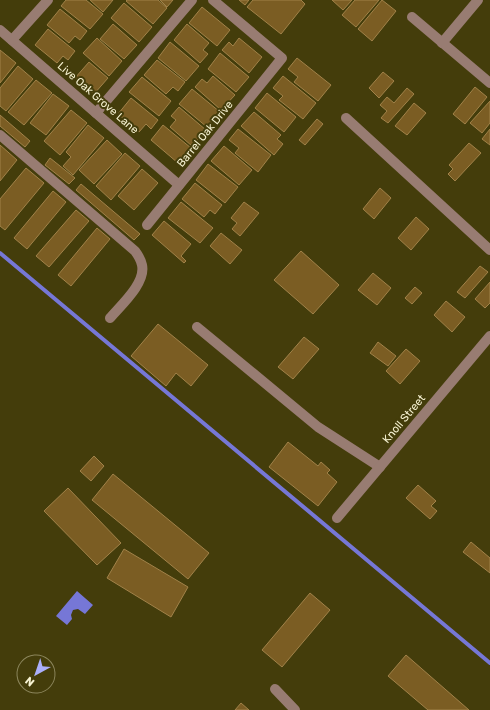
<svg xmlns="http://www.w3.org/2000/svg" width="490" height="710" font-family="Rubik,sans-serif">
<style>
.water{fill:#7677d6}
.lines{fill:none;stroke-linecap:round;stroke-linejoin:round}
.stream{stroke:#7677d6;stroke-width:4}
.building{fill:#7b5d23;stroke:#a18249}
.minor{stroke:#987c72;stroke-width:10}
.labels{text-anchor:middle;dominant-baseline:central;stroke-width:4;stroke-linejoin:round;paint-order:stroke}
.street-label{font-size:11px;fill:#f6f2d2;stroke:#443d0b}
</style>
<rect width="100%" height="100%" fill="#443d0b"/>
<path class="water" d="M77 591 93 605 85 614 78 609 73 610 71 615 72 619 67 625 56 616Z"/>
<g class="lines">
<path class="stream" d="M0 253 490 663"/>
</g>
<g class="building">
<path d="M66 0H86L103 14 90 29 61 6Z"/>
<path d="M90 0H113L103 12Z"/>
<path d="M127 0H158L167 8 153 24 126 1Z"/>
<path d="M160 0H173L167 7Z"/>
<path d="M239 0H249L245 5Z"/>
<path d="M253 0H301L305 4 281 34 247 7Z"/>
<path d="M332 0H352L343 10Z"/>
<path d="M355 0H379L356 27 342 15Z"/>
<path d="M382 0 396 11 372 41 358 29Z"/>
<path d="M124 3 152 27 139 42 111 18Z"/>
<path d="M202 7 230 30 217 46 189 23Z"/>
<path d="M60 9 87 31 80 40 75 36 69 43 47 25Z"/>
<path d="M113 24 137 45 124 59 100 39Z"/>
<path d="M187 24 209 43 203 50 208 54 200 63 174 40Z"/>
<path d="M48 29 75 51 68 60 63 56 57 63 35 45Z"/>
<path d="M97 38 122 61 109 76 83 53Z"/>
<path d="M239 38 262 57 249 73 222 50 229 42 233 46Z"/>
<path d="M170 42 199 66 186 81 158 58Z"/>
<path d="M0 50 16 63 0 83Z"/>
<path d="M220 53 249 77 236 92 208 69Z"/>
<path d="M297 58 331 85 318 101 294 82 298 77 288 69Z"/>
<path d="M157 60 185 82 178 91 173 87 166 94 144 75Z"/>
<path d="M89 62 108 78 94 94 75 78Z"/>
<path d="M18 66 33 79 6 111 0 106V88Z"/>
<path d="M383 72 394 81 379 98 369 88Z"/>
<path d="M213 76 235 95 221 110 195 87 202 79 207 83Z"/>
<path d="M283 76 316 103 303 119 279 100 283 96 273 88Z"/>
<path d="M142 77 171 101 159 116 129 92Z"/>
<path d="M36 80 52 93 24 125 8 112Z"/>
<path d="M475 87 487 97 465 124 453 114Z"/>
<path d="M407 88 414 94 388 123 381 118 387 111 380 105 387 97 394 103Z"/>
<path d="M192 89 220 112 207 127 179 104Z"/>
<path d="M267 93 296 117 284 132 255 108Z"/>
<path d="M53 94 69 106 46 135 30 123Z"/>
<path d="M131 98 158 120 151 129 146 124 139 132 118 114Z"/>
<path d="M490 101V123L482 133 470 123Z"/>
<path d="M414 103 426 113 407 135 395 126Z"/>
<path d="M179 107 206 130 192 146 170 127 176 120 171 116Z"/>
<path d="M71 110 87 123 60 155 44 141Z"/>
<path d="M254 112 281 135 277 139 283 144 274 155 241 126Z"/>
<path d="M0 115 30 141 25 147 0 126Z"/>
<path d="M317 119 323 124 305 145 299 140Z"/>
<path d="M88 125 104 138 73 175 63 166 71 157 66 152Z"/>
<path d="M163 125 191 148 178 163 151 140Z"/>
<path d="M238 129 271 155 258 172 235 153 239 148 229 140Z"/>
<path d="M490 129V145L482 139Z"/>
<path d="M107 140 122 154 94 184 79 170Z"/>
<path d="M469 143 481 153 455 181 448 174 453 169 449 165Z"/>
<path d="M0 145 17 160 0 181Z"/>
<path d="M224 146 252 170 239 185 211 161Z"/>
<path d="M125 153 140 166 111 200 96 186Z"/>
<path d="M50 158 75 178 69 184 45 165Z"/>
<path d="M208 164 238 187 225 203 196 180Z"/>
<path d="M26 168 44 183 5 230 0 226V199Z"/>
<path d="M142 169 158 183 134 210 118 196Z"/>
<path d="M195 183 222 205 215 214 210 210 204 217 182 199Z"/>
<path d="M81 184 140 234 134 240 76 190Z"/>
<path d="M380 188 391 198 374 219 363 209Z"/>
<path d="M53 191 66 202 27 249 14 238Z"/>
<path d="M181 202 213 228 200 243 168 218Z"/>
<path d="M244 202 259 213 240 236 232 229 237 223 231 218Z"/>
<path d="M76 210 89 221 49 267 36 256Z"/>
<path d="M416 217 429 229 411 250 398 238Z"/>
<path d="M164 221 191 244 181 256 186 261 184 263 152 235Z"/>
<path d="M97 228 110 239 71 286 58 275Z"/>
<path d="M221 233 242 250 230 264 210 246Z"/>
<path d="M301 251 339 285 313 314 274 280Z"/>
<path d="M480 266 488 272 465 298 457 292Z"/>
<path d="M373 273 391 288 377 305 358 290Z"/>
<path d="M490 282V303L485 308 475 299Z"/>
<path d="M415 287 422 293 412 304 405 298Z"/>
<path d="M446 301 465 317 452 332 434 315Z"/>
<path d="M158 324 208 365 191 386 176 373 166 386 131 356Z"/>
<path d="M304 337 319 349 293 379 278 367Z"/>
<path d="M378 342 396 356 388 366 370 353Z"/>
<path d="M406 349 420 361 400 384 386 371Z"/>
<path d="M288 442 318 466 321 462 330 470 327 473 337 482 318 506 269 467Z"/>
<path d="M94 456 104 466 91 481 80 471Z"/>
<path d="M113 474 209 553 188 579 92 500Z"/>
<path d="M418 485 436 501 431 506 437 511 430 519 406 498Z"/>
<path d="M68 488 121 543 97 565 44 511Z"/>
<path d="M471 542 490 558V573L463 552Z"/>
<path d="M124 549 188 587 171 617 107 578Z"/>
<path d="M310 593 330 610 282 667 262 650Z"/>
<path d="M406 655 469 710H428L388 676Z"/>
<path d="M241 703 249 710H235Z"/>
</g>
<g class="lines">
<g class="minor">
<path d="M412 17 490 83"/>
<path d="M0 30 179 185"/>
<path d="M12 40 48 0"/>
<path d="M442 43 478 0"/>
<path d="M96 113 192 0"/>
<path d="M346 118 490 250"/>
<path d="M0 135 135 251C138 255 141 260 142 265 146 283 121 305 110 318"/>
<path d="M147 225 282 58 213 0"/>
<path d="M197 327 318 427 380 467"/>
<path d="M337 518 490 336"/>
<path d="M275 689 295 710"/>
</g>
</g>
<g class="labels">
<g class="street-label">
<text transform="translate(98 98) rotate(41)">Live Oak Grove Lane</text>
<text transform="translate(205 134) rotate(-51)">Barrel Oak Drive</text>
<text transform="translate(404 419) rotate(-50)">Knoll Street</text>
</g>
</g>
<g transform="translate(36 674) rotate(220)"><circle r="19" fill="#443d0b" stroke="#8b855b"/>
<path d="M0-3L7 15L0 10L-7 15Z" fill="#abaffb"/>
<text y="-6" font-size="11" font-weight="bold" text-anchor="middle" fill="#f6f2d2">N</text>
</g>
</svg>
